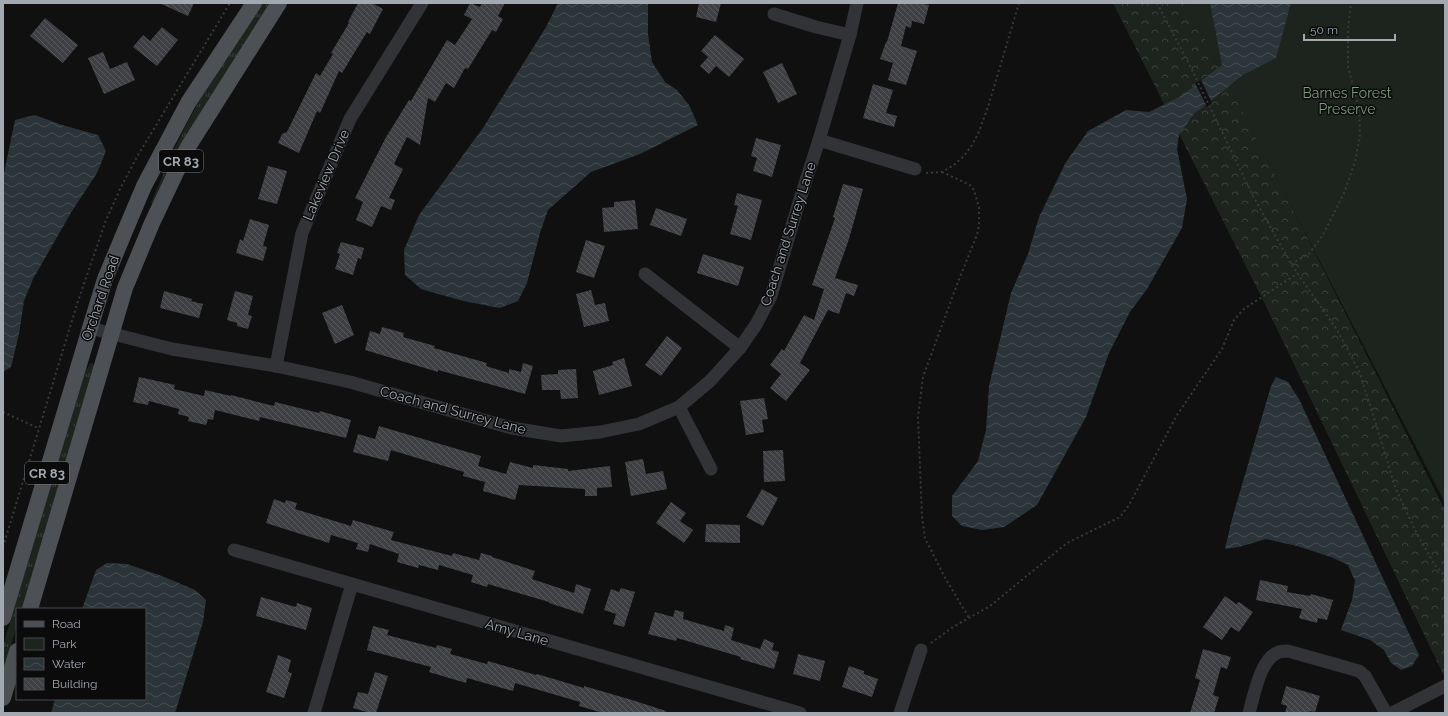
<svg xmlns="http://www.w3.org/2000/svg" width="1448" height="716" font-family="Raleway,sans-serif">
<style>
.grass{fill:url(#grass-tufts)}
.forest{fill:url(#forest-crowns)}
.park{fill:#1d241d}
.water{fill:url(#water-waves)}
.pier{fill:#101011}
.building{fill:url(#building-back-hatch)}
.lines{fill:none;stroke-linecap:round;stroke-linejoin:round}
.path{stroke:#373a3d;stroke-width:2;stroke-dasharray:2 3;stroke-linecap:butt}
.minor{stroke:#313336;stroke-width:13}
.major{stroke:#4d5055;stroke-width:16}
.labels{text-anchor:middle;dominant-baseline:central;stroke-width:3;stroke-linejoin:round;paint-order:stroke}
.shield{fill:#0b0b0c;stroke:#757a80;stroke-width:1}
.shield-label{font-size:13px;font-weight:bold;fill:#a2a9b1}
.park-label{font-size:14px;fill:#7d9c79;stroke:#0b0b0c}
.street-label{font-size:14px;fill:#a2a9b1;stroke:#0b0b0c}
</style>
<defs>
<pattern id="grass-tufts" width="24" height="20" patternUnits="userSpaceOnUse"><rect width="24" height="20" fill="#1d241d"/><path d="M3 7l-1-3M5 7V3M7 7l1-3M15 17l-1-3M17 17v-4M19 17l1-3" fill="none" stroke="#3b413b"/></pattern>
<pattern id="forest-crowns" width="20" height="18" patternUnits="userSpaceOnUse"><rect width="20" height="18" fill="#1d241d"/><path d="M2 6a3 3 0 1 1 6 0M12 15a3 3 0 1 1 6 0" fill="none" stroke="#3b413b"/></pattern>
<pattern id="water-waves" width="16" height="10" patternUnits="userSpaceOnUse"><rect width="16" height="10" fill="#2a3439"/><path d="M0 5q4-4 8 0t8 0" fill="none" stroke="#464f53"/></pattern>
<pattern id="building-back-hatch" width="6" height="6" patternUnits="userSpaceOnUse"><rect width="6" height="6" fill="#3f4044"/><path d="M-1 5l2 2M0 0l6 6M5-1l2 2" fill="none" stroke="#58595d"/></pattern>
</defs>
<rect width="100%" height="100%" fill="#101011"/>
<g class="grass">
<path d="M262 3H271L153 203H151C164 173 176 143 192 114 213 76 238 40 262 3Z"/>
<path d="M91 363 95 365 22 609H17V625L3 672V646L84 373Z"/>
</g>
<path class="forest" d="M1113 3H1186L1238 101 1445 510V678L1265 304Z"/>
<path class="park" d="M1186 3H1445V503Z"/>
<g class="water">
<path d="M558 3H648V34L652 62 665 82 677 90 689 105 698 125 640 154 591 172 548 210 540 233 527 283 518 301 500 308 463 301 421 289 405 275 404 250 419 215 483 128 546 27Z"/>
<path d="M1210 3H1291L1276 58 1243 75 1194 114 1179 135 1177 149 1187 199 1182 228 1147 289 1130 312 1109 353 1086 417 1037 505 1004 527 982 530 962 526 952 516V496L978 461 986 430 989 386 1011 293 1028 254 1039 217 1066 162 1088 131 1126 110 1149 112 1181 96 1222 65Z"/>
<path d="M35 115 62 125 98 135 106 151 97 173 72 211 33 279 24 301 19 334 11 367 3 372V178L15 120Z"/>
<path d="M1276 377 1288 382 1299 399 1419 655 1412 666 1401 670 1391 663 1384 650 1370 640 1341 630 1352 600 1355 581 1348 565 1331 557 1297 546 1266 539 1239 547 1225 549 1232 519 1271 386Z"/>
<path d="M107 563 127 564 162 576 195 590 206 600 203 622 175 713H51L55 699H145V609H82L96 570Z"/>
</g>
<path class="pier" d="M1201 80 1212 103 1207 107 1195 83Z"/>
<g class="building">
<path d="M159 3H194L188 16Z"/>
<path d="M358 3H372L383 9 370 34 367 32 342 73 339 71 320 113 317 111 299 153 278 143 282 134 287 132 316 73 320 76 333 54 331 53 349 23 348 22Z"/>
<path d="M470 3 480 7 482 3H505L498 16 503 19 496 32 492 30 468 69 465 68 454 88 446 83 435 102 428 98 420 145 407 137 394 164 403 169 389 198 395 200 391 210 381 206 372 227 356 220 363 202 355 198 385 139 409 100 411 101 447 40 455 45 472 19 464 15Z"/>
<path d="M699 3H721L716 22 696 17Z"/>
<path d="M898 3H920L929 5 924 24 912 21 911 28 906 26 901 46 917 51 906 85 888 80 893 63 880 59 886 42H887Z"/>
<path d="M45 18 78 45 63 63 30 36Z"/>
<path d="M162 27 178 40 157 66 133 47 143 35 150 41Z"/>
<path d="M715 35 744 59 729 77 716 66 709 74 700 66 708 57 701 51Z"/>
<path d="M103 52 110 69 127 62 135 80 104 94 88 58Z"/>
<path d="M782 63 797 94 778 103 763 72Z"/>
<path d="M873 84 893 90 886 113 897 116 894 127 863 118Z"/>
<path d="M756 138 781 145 772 177 753 171 757 158 751 156Z"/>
<path d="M268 166 287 171 277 204 258 199Z"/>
<path d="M843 184 863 189 849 239 835 278 858 285 854 296 846 293 839 314 828 310 800 363 810 370 786 401 770 388 781 374 770 365 782 349 784 351 804 315 814 320 824 289 812 285 835 218 833 217Z"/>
<path d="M737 193 762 200 751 240 730 234 738 206 734 205Z"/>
<path d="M635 200 638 229 604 232 602 208 614 207V202Z"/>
<path d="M656 208 687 219 681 236 650 225Z"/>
<path d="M250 219 269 225 263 246 267 247 263 261 236 253 240 239 243 241Z"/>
<path d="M586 240 605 246 594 278 576 272Z"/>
<path d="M341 242 364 248 361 259 358 258 353 275 335 269 340 254 337 253Z"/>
<path d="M703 254 744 267 738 286 697 273Z"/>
<path d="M591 290 595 305 605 303 609 321 584 327 576 294Z"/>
<path d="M164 291 192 299 191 301 203 304 199 318 160 308Z"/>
<path d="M235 291 253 296 248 315 252 316 248 329 237 326V323L227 320Z"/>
<path d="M342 305 354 335 335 344 322 313Z"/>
<path d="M382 327 404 333 403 337 435 346 434 348 487 363 486 366 509 373V369L521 372 523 363 533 366 525 394 438 370V372L365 350 370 331 380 334Z"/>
<path d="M667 336 682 348 661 376 645 365Z"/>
<path d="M624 358 632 386 599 395 593 371 613 365 612 362Z"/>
<path d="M576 369 578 398 561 399 560 390H542L541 375 558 374V370Z"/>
<path d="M139 377 175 385 174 389 204 396 205 390 231 396V395L274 406 275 402 319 413 320 411 351 420 346 438 260 417 259 421 215 410 213 420 208 419 206 425 188 421 189 417 178 414 179 409 149 401 148 405 133 402Z"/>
<path d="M764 398 768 419 762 420 764 432 746 435 740 401Z"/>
<path d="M379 426 481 456 478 466 506 474 510 462 533 468V465L568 469V471L610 466 612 487 597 488V496H585V489L519 485 515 500 483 491 485 482 463 476 464 472 434 463 391 450 388 461 353 452 358 434 375 439Z"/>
<path d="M783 450 785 481 764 482 763 451Z"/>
<path d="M643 459 646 474 663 471 667 489 631 496 625 462Z"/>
<path d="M762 489 778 498 763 526 746 517Z"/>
<path d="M274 499 285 503 286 500 297 503 295 509 351 526 353 520 394 532 391 540 452 556 453 553 479 560 481 553 492 556V557L535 571 532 579 574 593 576 584 591 589 583 614 549 603V602L488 584 487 587 471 582 473 575 439 565 438 570 419 565 418 568 397 562 399 554 370 544 368 552 356 549 358 543 331 535 329 543 266 523Z"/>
<path d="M671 502 686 513 680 521 693 530 684 543 656 523Z"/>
<path d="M706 524 740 525V543L705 542Z"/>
<path d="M1260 580 1288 586 1287 592 1310 596 1311 594 1333 600 1327 620 1318 618 1317 623 1299 618 1302 609 1256 600Z"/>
<path d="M621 588 635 592 624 627 613 624 616 614 604 610 611 589 619 592Z"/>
<path d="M1225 596 1236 604 1239 602 1253 612 1239 632 1231 627 1222 640 1203 627Z"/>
<path d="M261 597 296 607 297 603 312 608 306 630 256 616Z"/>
<path d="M675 610 684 612 683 619 724 631 725 625 734 628 731 640 760 649 764 639 774 643 772 650 779 652 774 669 740 659 741 657 677 638 676 641 648 634 655 612 673 617Z"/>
<path d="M373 626 389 630 387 635 436 648 437 645 452 649 450 654 487 664 488 661 536 675 537 674 584 688V686L632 700 666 711V713H603L579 706 580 702 515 683 513 691 467 678 466 683 429 672 431 667 367 650Z"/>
<path d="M1203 649 1231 657 1227 669 1221 667 1213 695 1219 697 1214 713H1190L1200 680 1195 678Z"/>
<path d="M798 654 825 661 820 681 793 674Z"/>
<path d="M278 655 291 660 288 672 292 673 284 698 266 692Z"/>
<path d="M849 666 864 671V674L878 679 872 697 842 687Z"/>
<path d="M375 672 388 676 376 713H370L353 708 358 692 368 694Z"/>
<path d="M1286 686 1320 696 1315 712 1310 711 1309 713H1285L1287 706 1281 704Z"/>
</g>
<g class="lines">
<g class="path">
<path d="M1157 3 1192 70 1252 194 1291 264 1337 330 1359 371 1376 424 1395 487 1415 530 1434 564 1445 576"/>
<path d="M942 172 970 185 974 190 979 208V225L977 235 956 287 923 377 918 417 922 517 925 538 944 576 969 618"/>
<path d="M926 173 942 172 954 165 964 156 972 145 978 134 988 107 1019 3"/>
<path d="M1291 264 1310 253 1323 235 1344 193 1355 162 1360 135 1359 107 1348 67V29L1351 3"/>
<path d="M3 412 38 428"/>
<path d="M3 547 77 304 106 220 121 187 138 155 230 3"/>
<path d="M931 643 953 627 990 606 1067 543 1120 517 1129 505 1177 415 1222 349 1234 320 1244 309 1298 273"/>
</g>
<g class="minor">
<path d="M774 14 816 27 850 35"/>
<path d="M819 140 915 169"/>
<path d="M645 274 740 348"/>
<path d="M90 328 172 349 276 366 350 382 512 428 561 436 600 432 639 424 679 407 710 381 740 348 757 323 771 296 800 199 819 140 850 35 857 3"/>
<path d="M276 366 302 233 350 119 422 3"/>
<path d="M679 407 711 469"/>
<path d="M234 550 800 713"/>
<path d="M314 713 352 584"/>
<path d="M900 713 921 650"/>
<path d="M1249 713C1254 696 1260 658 1279 652 1282 651 1285 651 1288 651L1359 671 1365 676 1386 713"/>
<path d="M1392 713 1445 686"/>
</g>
<g class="major">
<path d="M30 609 125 288 152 223 188 147 279 3"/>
<path d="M3 618 90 328 105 279 125 231 144 186 188 103 254 3"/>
<path d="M3 698 17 651"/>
</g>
</g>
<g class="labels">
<g class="shield">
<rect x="159" y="150" width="44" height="22" rx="3"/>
<rect x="25" y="462" width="44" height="22" rx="3"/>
</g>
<g class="shield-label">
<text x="181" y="161">CR 83</text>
<text x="47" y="473">CR 83</text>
</g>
<g class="park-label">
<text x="1347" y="93">Barnes Forest<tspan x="1347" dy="16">Preserve</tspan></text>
</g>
<g class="street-label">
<text transform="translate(326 175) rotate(-67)">Lakeview Drive</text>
<text transform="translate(788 234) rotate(-72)">Coach and Surrey Lane</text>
<text transform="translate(100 298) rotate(-71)">Orchard Road</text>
<text transform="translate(453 410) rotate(15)">Coach and Surrey Lane</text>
<text transform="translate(517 632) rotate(16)">Amy Lane</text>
</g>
</g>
<rect width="1448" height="716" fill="none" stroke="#a2a9b1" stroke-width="8"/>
<rect x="16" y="608" width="130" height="92" fill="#0b0b0c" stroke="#474a4e"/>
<rect x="24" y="621" width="20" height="6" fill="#4d5055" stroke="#474a4e"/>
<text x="52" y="628" font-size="12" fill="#a2a9b1">Road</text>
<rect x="24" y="638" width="20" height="12" fill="#1d241d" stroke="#474a4e"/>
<text x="52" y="648" font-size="12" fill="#a2a9b1">Park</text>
<rect x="24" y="658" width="20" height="12" fill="url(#water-waves)" stroke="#474a4e"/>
<text x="52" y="668" font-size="12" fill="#a2a9b1">Water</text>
<rect x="24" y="678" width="20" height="12" fill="url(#building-back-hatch)" stroke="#474a4e"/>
<text x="52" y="688" font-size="12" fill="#a2a9b1">Building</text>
<path d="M1304 34v6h91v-6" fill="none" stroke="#a2a9b1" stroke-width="2"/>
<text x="1310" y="34" font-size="12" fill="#a2a9b1" stroke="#0b0b0c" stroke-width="3" paint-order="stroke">50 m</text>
</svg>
